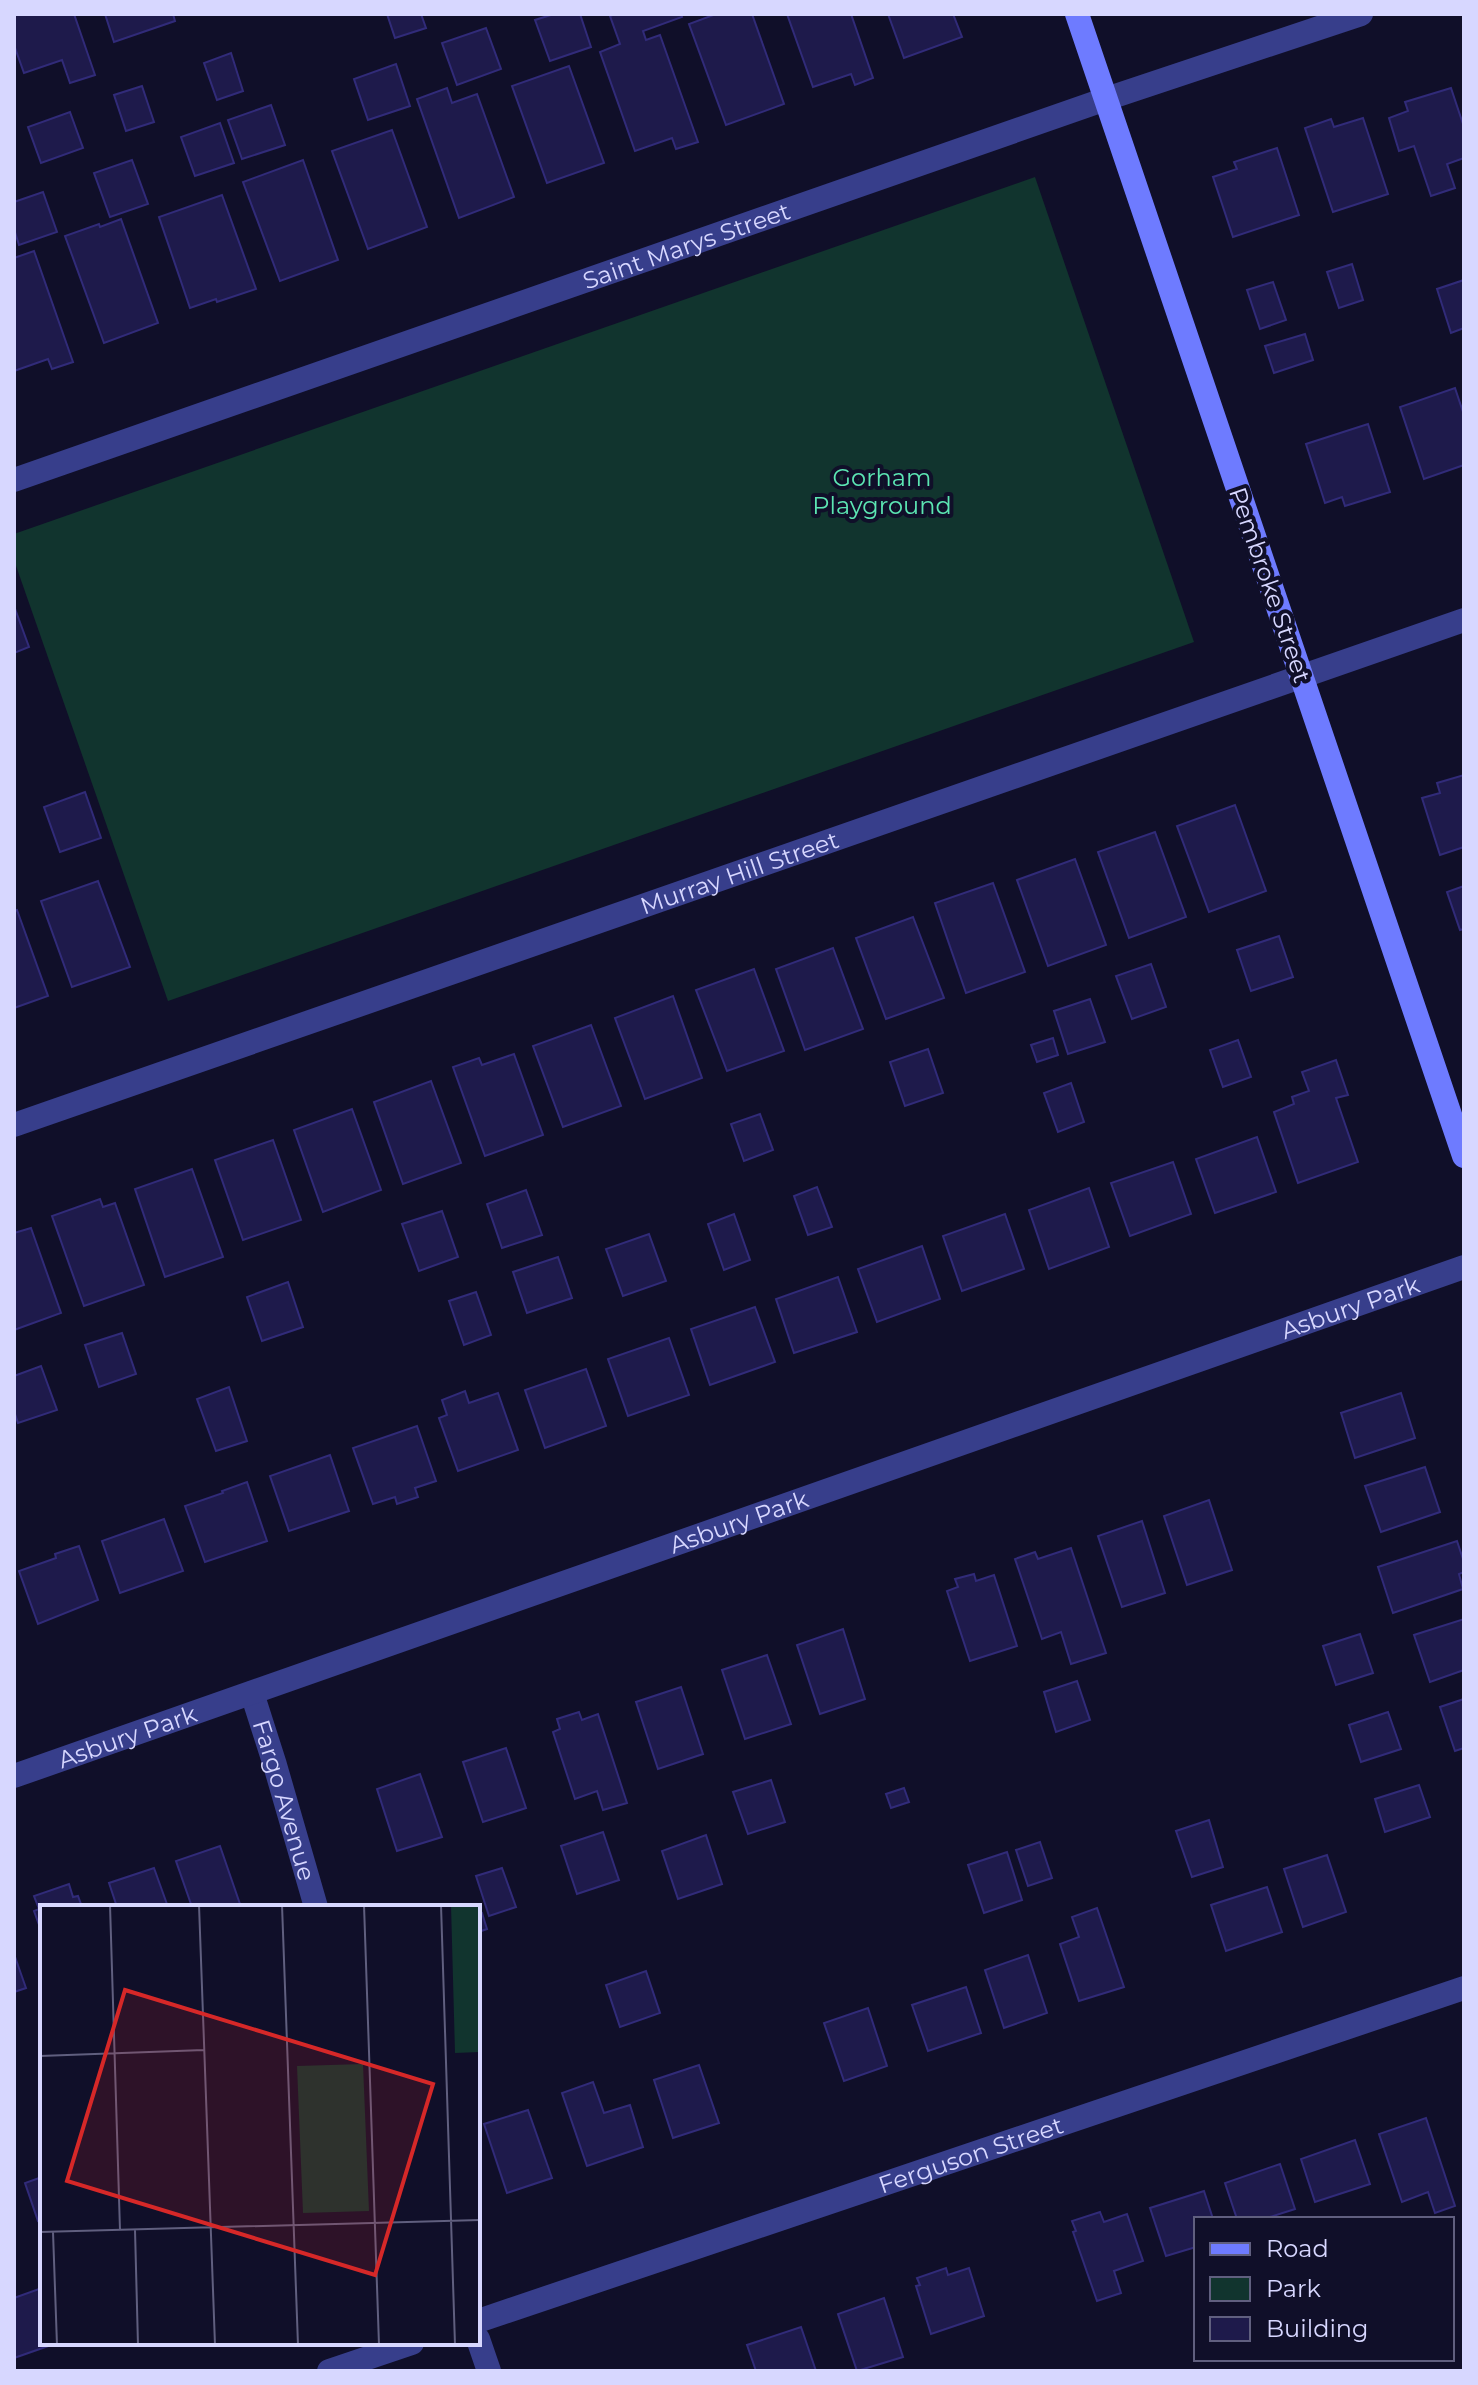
<svg xmlns="http://www.w3.org/2000/svg" width="1478" height="2385" font-family="Montserrat,sans-serif">
<style>
.green{fill:#11342e}
.building{fill:#1e1a4b;stroke:#312b79;stroke-width:2}
.lines{fill:none;stroke-linecap:round;stroke-linejoin:round}
.street{stroke:#373e8b;stroke-width:24}
.secondary{stroke:#6e7bff;stroke-width:24}
.labels{text-anchor:middle;dominant-baseline:central;stroke-width:8;stroke-linejoin:round;paint-order:stroke}
.street-label{font-size:24px;fill:#d7d7ff;stroke:#100f29}
.park-label{font-size:24px;fill:#5ce6b3;stroke:#100f29}
.inset-road{fill:none;stroke:#605f7f;stroke-width:2}
.view{fill:#d62828;fill-opacity:0.15;stroke:#d62828;stroke-width:4}
.inset-edge{fill:none;stroke:#d7d7ff;stroke-width:4}
</style>
<rect width="100%" height="100%" fill="#100f29"/>
<path class="green" d="M1035 177 1194 642 168 1001 14 560V534Z"/>
<g class="building">
<path d="M14 14H74L95 75 70 83 62 60 24 73 14 45Z"/>
<path d="M105 14H173L175 21 114 42Z"/>
<path d="M387 14H421L426 28 395 38Z"/>
<path d="M554 14H580L591 47 550 61 535 20Z"/>
<path d="M615 14H681L682 17 643 31 646 40 660 35 698 142 676 149 672 138 635 151 600 52 620 44 610 16Z"/>
<path d="M716 14H752L784 104 726 125 689 24Z"/>
<path d="M787 14H851L873 78 855 85 851 74 813 87Z"/>
<path d="M888 14H953L962 37 904 58Z"/>
<path d="M486 28 501 69 457 85 442 43Z"/>
<path d="M231 53 243 91 217 100 204 63Z"/>
<path d="M396 64 410 106 368 120 354 79Z"/>
<path d="M569 66 604 163 547 183 512 86Z"/>
<path d="M142 86 154 122 126 131 114 95Z"/>
<path d="M447 88 452 103 477 94 514 197 459 218 417 99Z"/>
<path d="M1451 88 1464 127V158L1447 164 1455 188 1431 196 1414 146 1399 151 1389 118 1408 111 1405 102Z"/>
<path d="M271 105 285 145 242 159 228 120Z"/>
<path d="M70 112 83 148 41 163 28 127Z"/>
<path d="M1363 118 1388 194 1333 212 1305 128 1331 119 1334 127Z"/>
<path d="M220 123 234 163 195 176 181 137Z"/>
<path d="M392 130 427 227 368 249 332 151Z"/>
<path d="M1277 148 1299 215 1233 237 1213 177 1237 169 1234 162Z"/>
<path d="M132 160 148 204 110 217 94 173Z"/>
<path d="M303 160 338 260 280 281 243 182Z"/>
<path d="M43 192 57 232 19 245 14 229V202Z"/>
<path d="M222 195 256 289 217 302 216 299 190 308 159 217Z"/>
<path d="M121 219 158 323 104 343 65 236 99 224 100 227Z"/>
<path d="M34 251 73 362 52 369 48 359 14 371V258Z"/>
<path d="M1352 264 1363 300 1339 308 1327 272Z"/>
<path d="M1464 280V328L1451 333 1437 289Z"/>
<path d="M1273 282 1286 320 1260 329 1247 290Z"/>
<path d="M1305 334 1313 360 1274 373 1265 346Z"/>
<path d="M1455 388 1464 415V465L1424 479 1400 407Z"/>
<path d="M1368 424 1390 492 1345 506 1342 497 1325 503 1306 444Z"/>
<path d="M14 606 29 647 14 653Z"/>
<path d="M1464 775V847L1440 855 1422 798 1440 793 1437 783Z"/>
<path d="M85 792 101 838 60 852 44 807Z"/>
<path d="M1235 805 1266 891 1209 912 1177 826Z"/>
<path d="M1155 832 1186 917 1129 938 1098 852Z"/>
<path d="M1075 859 1106 945 1048 966 1017 880Z"/>
<path d="M98 881 130 967 72 987 41 901Z"/>
<path d="M993 883 1025 972 966 993 935 903Z"/>
<path d="M1464 886V929L1460 930 1447 892Z"/>
<path d="M17 910 48 996 14 1008V911Z"/>
<path d="M913 917 944 998 886 1019 856 938Z"/>
<path d="M1279 936 1293 977 1251 991 1237 950Z"/>
<path d="M833 948 863 1029 805 1050 776 969Z"/>
<path d="M1151 964 1166 1007 1132 1019 1116 976Z"/>
<path d="M754 969 784 1051 727 1071 696 990Z"/>
<path d="M673 996 702 1078 645 1099 615 1018Z"/>
<path d="M1090 999 1105 1042 1068 1054 1054 1011Z"/>
<path d="M591 1025 621 1106 563 1127 533 1046Z"/>
<path d="M1053 1038 1058 1055 1037 1062 1031 1045Z"/>
<path d="M1238 1040 1251 1077 1223 1087 1210 1050Z"/>
<path d="M928 1049 943 1093 905 1106 890 1062Z"/>
<path d="M514 1054 543 1135 485 1156 453 1067 479 1058 482 1065Z"/>
<path d="M1336 1060 1348 1095 1336 1098 1358 1162 1298 1183 1274 1112 1294 1104 1292 1097 1309 1091 1302 1072Z"/>
<path d="M431 1081 461 1163 403 1184 374 1102Z"/>
<path d="M1071 1083 1084 1122 1058 1132 1044 1093Z"/>
<path d="M352 1109 381 1190 323 1212 294 1130Z"/>
<path d="M760 1114 773 1150 744 1161 731 1124Z"/>
<path d="M1257 1137 1276 1192 1215 1213 1196 1159Z"/>
<path d="M273 1140 301 1220 243 1240 215 1160Z"/>
<path d="M1173 1162 1191 1214 1130 1236 1111 1183Z"/>
<path d="M192 1169 223 1257 165 1277 135 1189Z"/>
<path d="M817 1187 832 1227 808 1235 794 1196Z"/>
<path d="M1089 1188 1109 1247 1049 1269 1029 1210Z"/>
<path d="M526 1190 542 1235 502 1248 487 1204Z"/>
<path d="M100 1199 103 1207 115 1203 144 1285 84 1306 52 1216Z"/>
<path d="M442 1211 458 1257 419 1271 402 1224Z"/>
<path d="M734 1214 750 1260 724 1270 708 1224Z"/>
<path d="M1005 1214 1024 1269 962 1291 943 1236Z"/>
<path d="M31 1228 61 1313 14 1330V1233Z"/>
<path d="M649 1234 666 1281 623 1296 606 1249Z"/>
<path d="M922 1246 940 1299 877 1322 858 1269Z"/>
<path d="M558 1257 572 1298 527 1313 513 1272Z"/>
<path d="M838 1277 857 1332 794 1353 776 1299Z"/>
<path d="M288 1282 303 1327 262 1341 247 1297Z"/>
<path d="M476 1292 491 1335 464 1345 449 1301Z"/>
<path d="M755 1307 775 1362 710 1385 691 1329Z"/>
<path d="M122 1333 136 1374 99 1387 85 1345Z"/>
<path d="M669 1338 689 1395 628 1416 608 1359Z"/>
<path d="M41 1366 57 1410 18 1423 14 1411V1376Z"/>
<path d="M586 1369 606 1426 545 1448 525 1390Z"/>
<path d="M229 1387 247 1441 216 1451 197 1399Z"/>
<path d="M465 1391 469 1403 498 1393 518 1450 458 1471 439 1418 447 1415 442 1400Z"/>
<path d="M1401 1393 1415 1438 1355 1458 1341 1413Z"/>
<path d="M417 1426 436 1481 415 1488 418 1497 397 1504 395 1497 373 1504 353 1448Z"/>
<path d="M330 1455 349 1511 289 1531 270 1476Z"/>
<path d="M1425 1467 1440 1512 1381 1532 1365 1486Z"/>
<path d="M247 1482 267 1541 205 1562 185 1506 223 1493 222 1491Z"/>
<path d="M1209 1500 1232 1570 1187 1585 1164 1516Z"/>
<path d="M164 1519 183 1571 120 1593 102 1541Z"/>
<path d="M1142 1521 1165 1593 1122 1607 1098 1536Z"/>
<path d="M1457 1541 1464 1562V1572L1459 1574 1463 1589 1393 1613 1378 1567Z"/>
<path d="M79 1546 98 1600 38 1624 19 1571 56 1558 55 1554Z"/>
<path d="M1071 1548 1106 1653 1071 1664 1061 1632 1042 1639 1015 1559 1035 1552 1038 1559Z"/>
<path d="M974 1574 976 1581 994 1575 1017 1646 970 1661 947 1591 958 1587 955 1579Z"/>
<path d="M1464 1619V1670L1430 1682 1414 1635Z"/>
<path d="M843 1629 865 1699 820 1714 797 1645Z"/>
<path d="M1360 1634 1373 1673 1336 1685 1323 1646Z"/>
<path d="M767 1655 791 1724 745 1739 722 1670Z"/>
<path d="M1077 1681 1090 1720 1056 1732 1044 1692Z"/>
<path d="M681 1687 703 1754 658 1769 636 1702Z"/>
<path d="M1464 1699V1748L1455 1751 1440 1707Z"/>
<path d="M579 1712 582 1720 598 1714 627 1803 603 1810 597 1791 575 1799 553 1732 560 1729 557 1719Z"/>
<path d="M1388 1712 1401 1749 1361 1762 1349 1725Z"/>
<path d="M506 1748 526 1808 483 1822 463 1762Z"/>
<path d="M420 1774 442 1837 397 1851 377 1789Z"/>
<path d="M771 1780 785 1822 748 1834 733 1792Z"/>
<path d="M1419 1785 1430 1817 1385 1832 1375 1799Z"/>
<path d="M904 1788 909 1802 891 1808 886 1794Z"/>
<path d="M1209 1820 1223 1867 1192 1877 1176 1831Z"/>
<path d="M603 1832 619 1880 577 1894 561 1846Z"/>
<path d="M706 1835 722 1884 678 1899 662 1851Z"/>
<path d="M1040 1842 1052 1878 1028 1886 1016 1850Z"/>
<path d="M220 1846 241 1907H192L176 1861Z"/>
<path d="M1007 1852 1022 1900 984 1913 968 1865Z"/>
<path d="M1327 1855 1346 1912 1303 1927 1284 1869Z"/>
<path d="M154 1868 168 1907H117L109 1883Z"/>
<path d="M502 1868 516 1907 489 1916 476 1876Z"/>
<path d="M69 1884 73 1897 78 1896 82 1907H42V1933L34 1911 39 1909 34 1896Z"/>
<path d="M1267 1887 1282 1932 1226 1951 1211 1905Z"/>
<path d="M1097 1908 1124 1987 1079 2001 1060 1944 1079 1937 1072 1917Z"/>
<path d="M482 1913 487 1929 478 1932V1914Z"/>
<path d="M14 1954 26 1988 14 1992Z"/>
<path d="M1028 1955 1047 2013 1004 2028 985 1970Z"/>
<path d="M646 1971 660 2013 620 2027 606 1985Z"/>
<path d="M966 1987 981 2033 928 2051 912 2005Z"/>
<path d="M868 2008 887 2066 844 2081 824 2023Z"/>
<path d="M699 2065 719 2123 673 2138 654 2080Z"/>
<path d="M593 2082 604 2113 630 2105 643 2147 587 2166 562 2093Z"/>
<path d="M528 2110 552 2178 507 2193 484 2124Z"/>
<path d="M1426 2118 1455 2206 1435 2213 1428 2192 1402 2202 1379 2134Z"/>
<path d="M1355 2140 1370 2184 1315 2202 1301 2159Z"/>
<path d="M1280 2164 1295 2209 1264 2219H1237L1225 2183Z"/>
<path d="M42 2177V2220L38 2221 25 2183Z"/>
<path d="M1204 2191 1213 2219H1196V2247L1166 2256 1150 2208Z"/>
<path d="M1100 2212 1104 2222 1127 2214 1143 2261 1114 2271 1121 2293 1097 2301 1073 2232 1076 2231 1072 2221Z"/>
<path d="M946 2268 948 2275 969 2268 984 2316 931 2334 916 2286 920 2285 917 2278Z"/>
<path d="M39 2289 42 2297V2343H57L14 2358V2298Z"/>
<path d="M884 2298 903 2357 857 2371 838 2314Z"/>
<path d="M801 2327 816 2371H756L747 2345Z"/>
</g>
<g class="lines">
<g class="street">
<path id="s1" d="M14 480 1106 99 1361 14"/>
<path id="s2" d="M14 1125 1464 620"/>
<path id="s3" d="M252 1693 275 1765 316 1907"/>
<path id="s4" d="M14 1776 1464 1267"/>
<path id="s5" d="M478 2321 1464 1988"/>
<path d="M478 2339 489 2371"/>
<path d="M329 2371 412 2343"/>
</g>
<path class="secondary" d="M1077 14 1464 1156"/>
</g>
<g class="labels">
<g class="street-label">
<text stroke="none"><textPath href="#s1" startOffset="712">Saint Marys Street</textPath></text>
<text transform="translate(1270 585) rotate(71)">Pembroke Street</text>
<text stroke="none"><textPath href="#s2" startOffset="768">Murray Hill Street</textPath></text>
<text stroke="none"><textPath href="#s4" startOffset="1416">Asbury Park</textPath></text>
<text stroke="none"><textPath href="#s4" startOffset="768">Asbury Park</textPath></text>
<text stroke="none"><textPath href="#s4" startOffset="120">Asbury Park</textPath></text>
<text stroke="none"><textPath href="#s3" startOffset="112">Fargo Avenue</textPath></text>
<text stroke="none"><textPath href="#s5" startOffset="520">Ferguson Street</textPath></text>
</g>
<g class="park-label">
<text x="882" y="477">Gorham<tspan x="882" dy="28">Playground</tspan></text>
</g>
</g>
<g transform="translate(40 1905)">
<rect width="440" height="440" fill="#100f29"/>
<path d="M411 0H440V147L415 148ZM323 159 329 306 263 308 257 161Z" fill="#11342e"/>
<path class="inset-road" d="M70 0 80 325M159 0 175 440M242 0 258 440M324 0 339 440M401 0 415 440M0 151 164 145M95 325 98 440M0 327 440 315M13 327 17 440"/>
<path class="view" d="M85 85 393 179 335 370 27 276Z"/>
<rect width="440" height="440" class="inset-edge"/>
</g>
<rect width="1478" height="2385" fill="none" stroke="#d7d7ff" stroke-width="32"/>
<rect x="1194" y="2217" width="260" height="144" fill="#100f29" stroke="#605f7f" stroke-width="2"/>
<rect x="1210" y="2243" width="40" height="12" fill="#6e7bff" stroke="#605f7f" stroke-width="2"/>
<text x="1266" y="2257" font-size="24" fill="#d7d7ff">Road</text>
<rect x="1210" y="2277" width="40" height="24" fill="#11342e" stroke="#605f7f" stroke-width="2"/>
<text x="1266" y="2297" font-size="24" fill="#d7d7ff">Park</text>
<rect x="1210" y="2317" width="40" height="24" fill="#1e1a4b" stroke="#605f7f" stroke-width="2"/>
<text x="1266" y="2337" font-size="24" fill="#d7d7ff">Building</text>
</svg>
